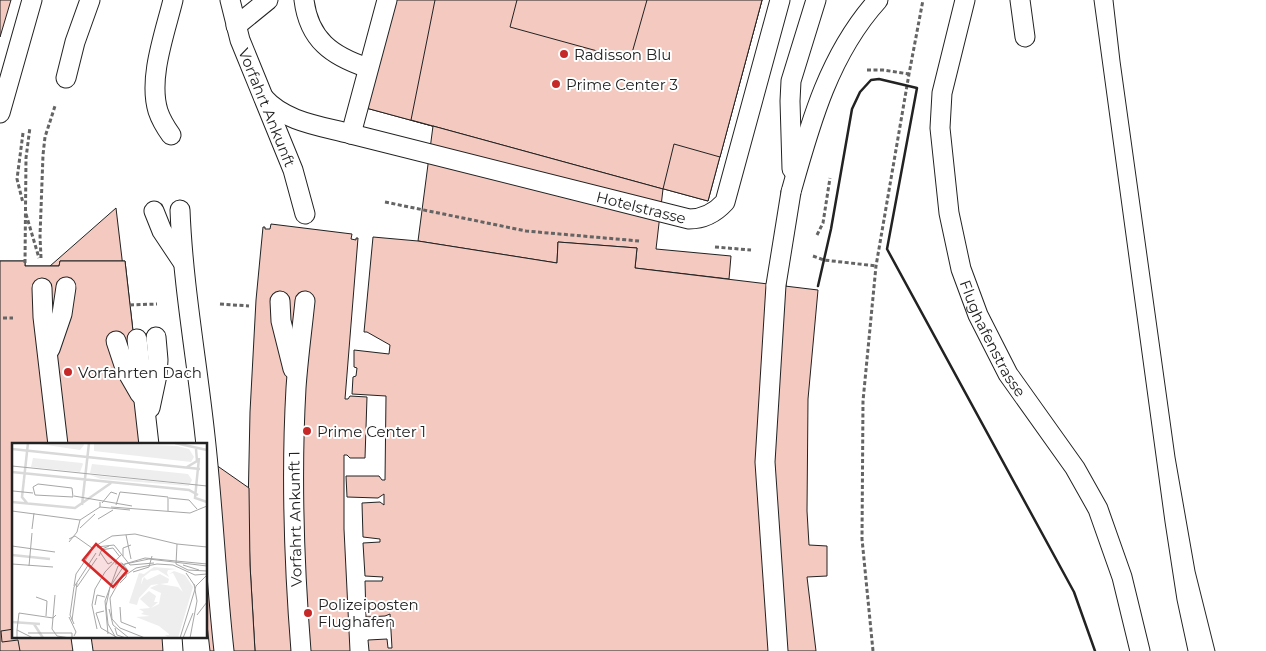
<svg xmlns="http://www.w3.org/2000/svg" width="1266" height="651" font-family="Montserrat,sans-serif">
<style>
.building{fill:#f3c9c0;stroke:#222}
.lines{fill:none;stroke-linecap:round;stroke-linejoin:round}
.lane-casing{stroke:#222;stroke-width:21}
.path{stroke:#646464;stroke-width:3;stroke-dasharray:4 2.5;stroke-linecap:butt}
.lane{stroke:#fff;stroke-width:19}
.tram{stroke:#222;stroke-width:1}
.lane-bridge-casing{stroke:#222;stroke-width:21;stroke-linecap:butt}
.lane-bridge{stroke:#fff;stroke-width:19}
.wall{stroke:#222;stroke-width:2.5}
.poi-dot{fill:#c62828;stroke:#fff;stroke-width:2}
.labels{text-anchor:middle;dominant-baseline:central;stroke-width:4;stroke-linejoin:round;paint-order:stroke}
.poi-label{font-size:15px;fill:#222;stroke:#fff;text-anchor:start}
.street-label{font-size:15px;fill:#222;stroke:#fff}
.inset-river{fill:none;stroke:#d9d9d9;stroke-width:2.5}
.inset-road{fill:none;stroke:#a7a7a7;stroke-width:1}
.view{fill:#d62828;fill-opacity:0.15;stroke:#d62828;stroke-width:2.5}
.inset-edge{fill:none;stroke:#222;stroke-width:2.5}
</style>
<rect width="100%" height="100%" fill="#fff"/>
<g class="building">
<path d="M0 0H11L0 37Z"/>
<path d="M395 0H517L510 27 630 60 647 0H762L708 201 366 108Z"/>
<path d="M395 0H762L708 201 366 108Z"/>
<path d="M435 0H762L720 157 674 144 663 189 411 120Z"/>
<path d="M517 0H647L630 60 510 27Z"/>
<path d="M433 126 663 189 656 249 731 256 729 279 635 268 637 248 558 242 557 263 418 241Z"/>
<path d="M116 208 144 445H14V598L0 599V310Z"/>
<path d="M271 224 352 234 351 239 356 240V238H358L345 399H348L350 396 367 397 365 458H350L347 455H344V529L350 651H255L250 565 248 508 250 412 256 300 263 227H265V229H270Z"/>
<path d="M373 237 418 241 557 263 558 242 637 248 635 268 818 290 808 399 807 511 809 545 827 546V576L807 577 816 651H369L368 640 387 639 388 648H392L390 614 385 616 366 617 365 581H382L383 577 365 576 363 543 380 542V539L363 537 362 503 380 502 384 505V494L378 498 347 497 346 476H379L382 480H385L386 396 352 394 353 377 356 376 357 368 354 367V350L389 354 390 345 367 332H364Z"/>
<path d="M0 261H25V266H59L60 261H125L146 445H14V637H168L170 651H0Z"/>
<path d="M0 261H25V266H59L60 261H125L146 445H14V637H168L170 651H0Z"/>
<path d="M206 458 249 488 250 565 255 651H210L206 616Z"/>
<path d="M14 629V637H166L168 651H20L18 640 2 642 1 631Z"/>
</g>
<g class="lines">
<g class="lane-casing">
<g id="lane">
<path id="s1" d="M230 0 240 40 293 170 305 214"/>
<path d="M304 0C309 40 332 56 368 68"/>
<path id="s2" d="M965 0 942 93 940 128 949 213 961 269 978 315 1008 374 1075 468 1098 509 1122 577 1140 651"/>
<path d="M1020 0 1025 37"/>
<path d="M236 26 268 0"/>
<path d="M66 78 75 42 90 0"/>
<path id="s3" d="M264 98C285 122 321 126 351 134L689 219C704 219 715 213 725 202L780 0"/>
<path d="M0 113 32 0"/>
<path d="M351 134 387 0"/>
<path d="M171 135C166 128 161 120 158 111 148 78 165 33 173 0"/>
<path d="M792 169 790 101 791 81 816 0"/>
<path d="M791 192C810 124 829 54 878 0"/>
<path d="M180 210C183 286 197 361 205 436 213 507 216 579 224 651"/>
<path d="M154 211 162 231 182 261"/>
<path d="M776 285 765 462 778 651"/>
<path d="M42 288 43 317 58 445"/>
<path d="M280 301 281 321 293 369"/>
<path d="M137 339 149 445"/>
<path d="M116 341 125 368 140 394"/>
<path d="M50 349 62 314 66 287"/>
<path d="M150 408 157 375 158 360 156 337"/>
<path d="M81 637 83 651"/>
<path d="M172 637 173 651"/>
<path d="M301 651C294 564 291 476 296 388 298 359 302 330 305 301"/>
</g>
</g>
<g class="path">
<path d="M867 70H883L909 74"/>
<path d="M23 133 17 179 23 203"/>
<path d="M385 202 526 231 639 241"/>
<path d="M26 214 39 258"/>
<path d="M817 235 823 223 830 178"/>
<path d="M715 247 751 250"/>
<path d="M813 256 824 260 876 266"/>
<path d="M41 258 40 236 43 155 45 137 55 106"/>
<path d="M25 263 26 158 30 127"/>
<path d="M220 304 249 306"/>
<path d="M130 305 157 304"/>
<path d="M3 318H13"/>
<path d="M873 651 862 539 863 401 876 266 909 74 923 0"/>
</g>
<use href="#lane" class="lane"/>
<g class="tram">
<path d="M1094 0 1165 522 1177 600 1188 651"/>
<path d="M1113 0 1120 61 1175 457 1195 571 1215 651"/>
</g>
<g class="lane-bridge-casing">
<path id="lane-bridge" d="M776 285 791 192"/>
</g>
<use href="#lane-bridge" class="lane-bridge"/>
<path class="wall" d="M818 286 831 229 852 109 860 92 871 80 879 79 917 88 887 249 1074 592 1095 651"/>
</g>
<g class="poi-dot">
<circle cx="564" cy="54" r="5"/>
<circle cx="556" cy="84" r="5"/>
<circle cx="68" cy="372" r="5"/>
<circle cx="307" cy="431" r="5"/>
<circle cx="308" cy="613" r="5"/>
</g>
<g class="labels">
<g class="poi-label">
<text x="574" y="54">Radisson Blu</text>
<text x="566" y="84">Prime Center 3</text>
<text x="78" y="372">Vorfahrten Dach</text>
<text x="317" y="431">Prime Center 1</text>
<text x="318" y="604">Polizeiposten<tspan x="318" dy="17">Flughafen</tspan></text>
</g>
<g class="street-label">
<text stroke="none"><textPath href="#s1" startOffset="114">Vorfahrt Ankunft</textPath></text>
<text stroke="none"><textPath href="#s3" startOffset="395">Hotelstrasse</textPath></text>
<text stroke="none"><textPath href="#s2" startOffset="350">Flughafenstrasse</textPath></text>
<text transform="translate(295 519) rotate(-91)">Vorfahrt Ankunft 1</text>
</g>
</g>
<g transform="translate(12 443)">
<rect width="195" height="195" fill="#fff"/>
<path d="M21 0H71L72 2 68 7ZM82 0 165 3 177 6 182 14 179 19 82 8ZM21 15 70 20 71 21 68 29 19 24ZM80 21 176 31 180 37 178 41 78 30ZM78 32 177 42V43L89 36ZM142 124 165 126 156 127 155 130 157 134 146 127 139 128 130 135 129 142 132 134 135 137 148 131 157 136 156 140 148 141 166 144 171 149 161 130 157 131 162 128 173 132 181 144 166 195H157L153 192H157V191L147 183 124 174 138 173 129 171 132 169 127 166 138 165 128 156 137 148 144 153 142 159H146L139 165 147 161 149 150 138 145 147 141 139 142 127 155 125 162 117 160 127 130 132 131Z" fill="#eee"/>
<path class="inset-river" d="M163 0 195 7M0 6 188 26M187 15 183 55 195 59M175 24 185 18 184 6M0 29 177 47 186 52M0 59 63 65 99 40M15 60 10 54 16 0M70 62 77 0M0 112 38 116M0 179 28 181M22 181 31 195"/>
<path class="inset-road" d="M0 23 195 43M26 41 60 45 61 54 23 52 21 44ZM1 48 21 50M62 53 120 63M157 55 177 57 185 66M90 60 99 49 105 51M104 62 108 49 156 54V68M88 64 118 67M99 64 178 70 195 63M0 68 68 77M86 76 101 67M68 85 83 71M20 86 22 70M114 92 119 116M57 96 63 93 80 105 100 93 123 91 165 101 195 104M57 99 65 89 68 77 88 64V59M165 101 164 121 176 127 195 128M0 103 43 109M85 104 102 102 118 122 142 120M89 107 101 105 108 114M88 109 96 121 100 119M87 113 90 106 97 103M111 113V105L119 102M0 121 41 124M103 121 110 120 115 126 114 134 108 140M171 122 187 127M17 123 20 90M121 129 137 124 140 113M174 130 183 143M62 143 64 131 79 109M65 144 85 115M43 152 40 186 45 193 58 195M24 154 35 158 34 173M83 162 85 152 93 154M108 164 109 179 124 185M97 166 101 182 117 195M92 168 84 170 89 185 106 195M185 172 195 159M57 174 64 189 62 193M60 177 65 140M62 181 58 172 62 144 84 110M103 185 105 192 114 195M85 186 80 162 83 146 93 129 109 112M5 187 7 170 41 175 44 172M16 190H60V195M96 191 93 158 106 123 133 115 195 121M5 195V187L21 195M104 195 96 181 94 163 98 144 113 121 137 116 195 123M133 195 108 185 100 176 98 155 109 135 124 125 145 121 161 122 183 132 195 131M168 195 184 143 195 132M171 195 181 170M178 195 185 158 182 141"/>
<path class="view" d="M84 101 115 128 101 144 71 117Z"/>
<rect width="195" height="195" class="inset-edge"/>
</g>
</svg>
